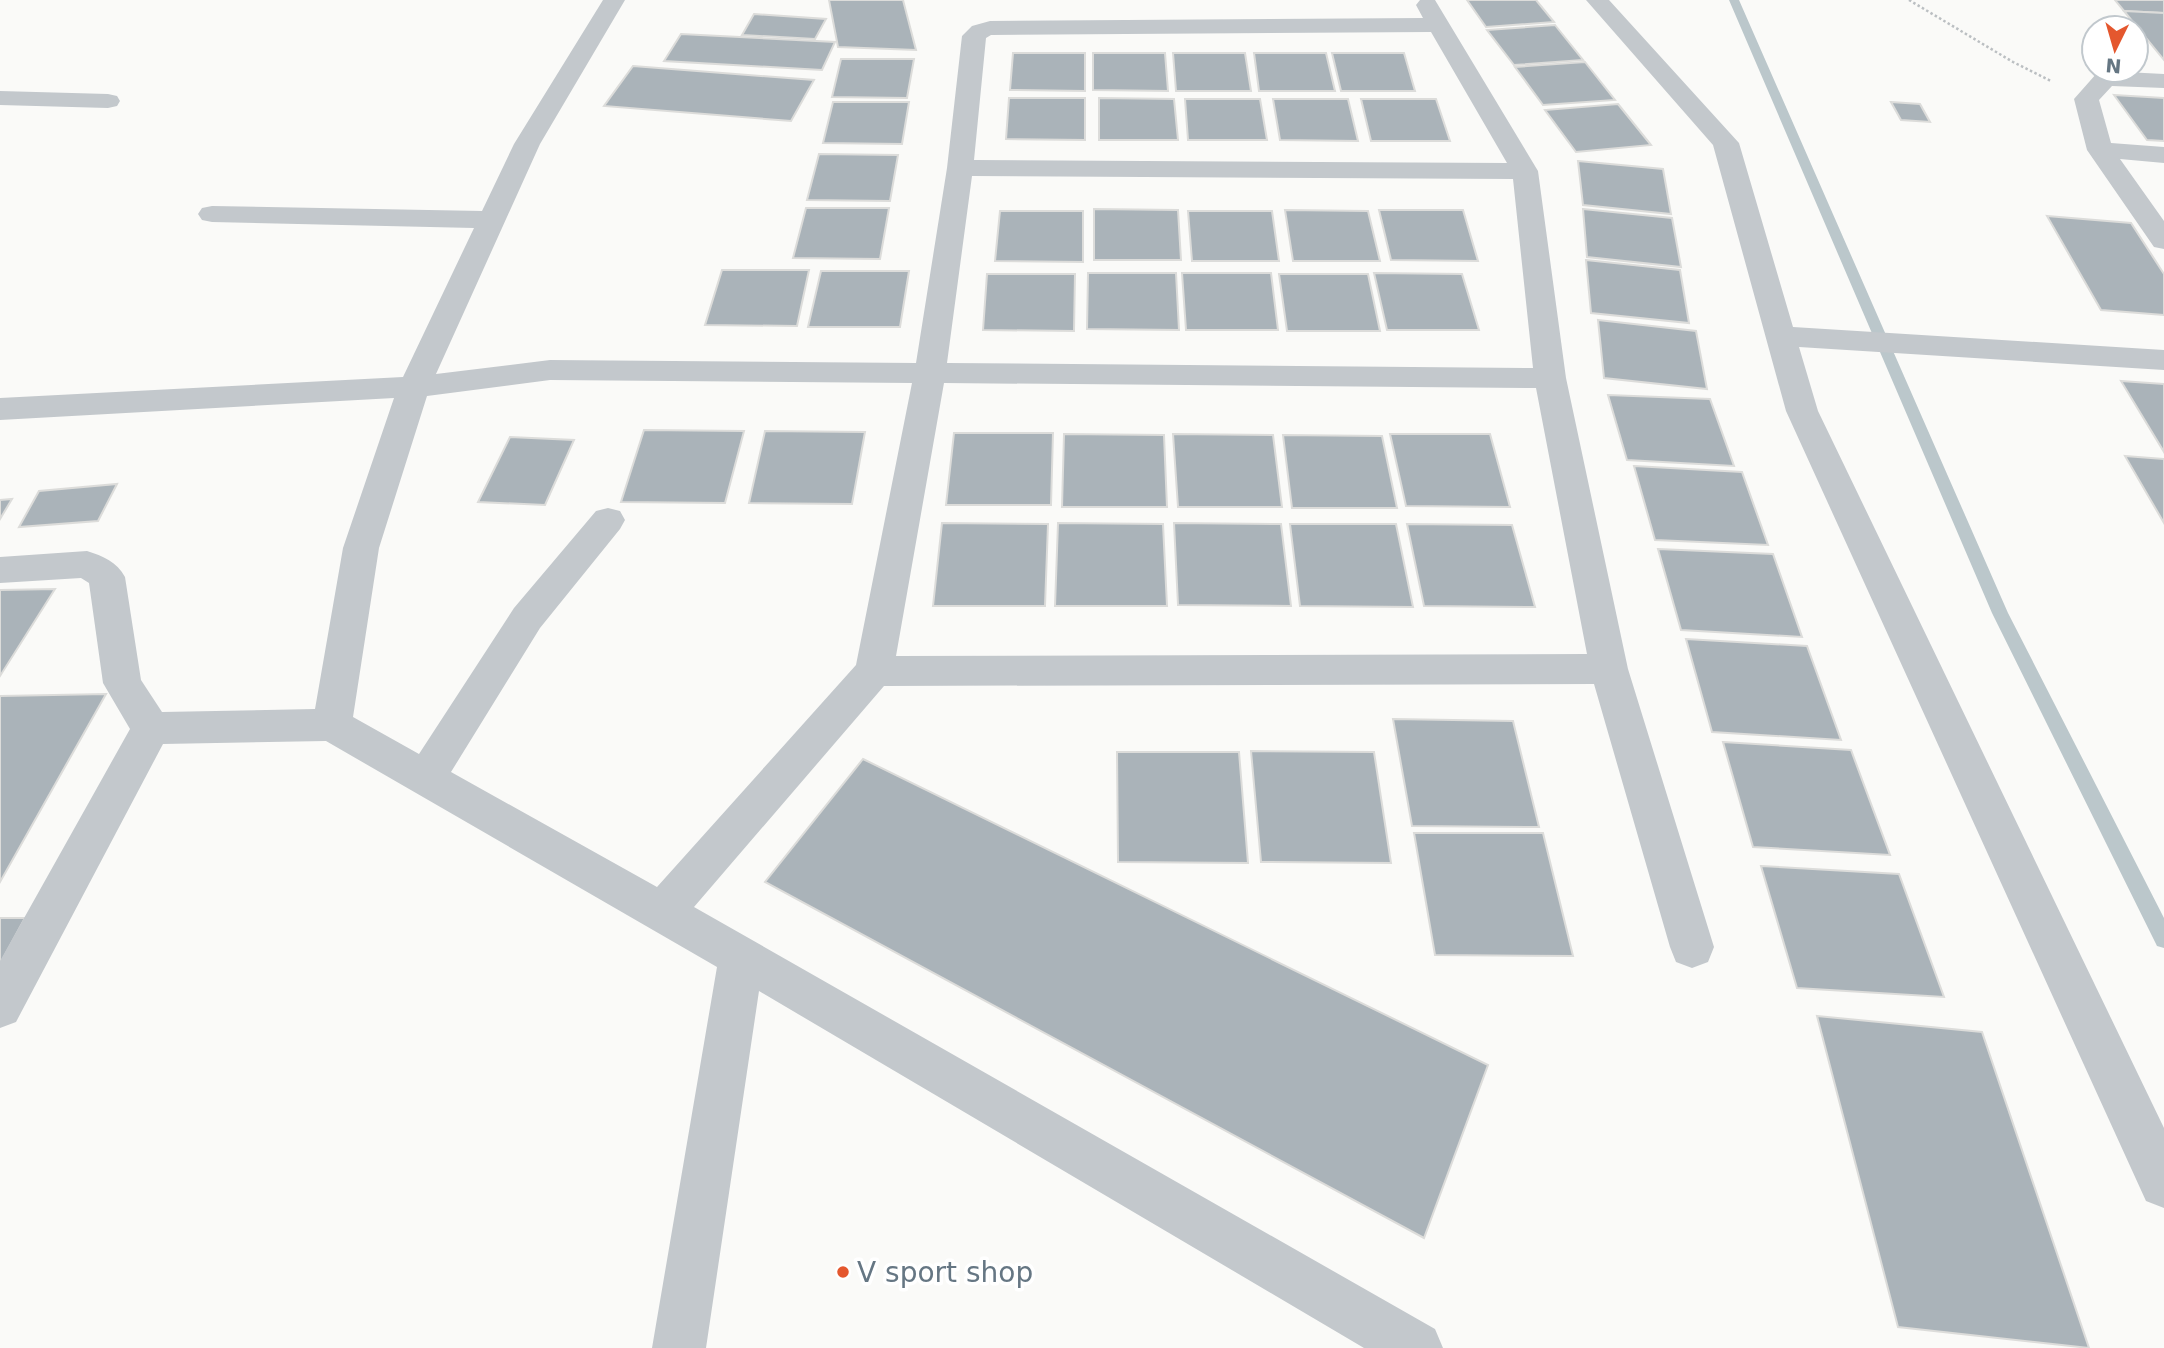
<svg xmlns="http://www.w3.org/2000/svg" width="2164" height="1348" font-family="'DejaVu Sans',sans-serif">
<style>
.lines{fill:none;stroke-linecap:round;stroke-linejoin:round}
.stream{fill:#bbc7cb;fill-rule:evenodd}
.building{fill:#aab3b9;stroke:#dcdcda;stroke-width:2}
.path{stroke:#bbbfc2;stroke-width:2.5;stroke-dasharray:2.5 2.5;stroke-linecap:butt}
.minor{fill:#c3c8cc;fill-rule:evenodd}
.poi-dot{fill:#e4572e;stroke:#fff;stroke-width:2.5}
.labels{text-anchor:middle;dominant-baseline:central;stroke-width:7;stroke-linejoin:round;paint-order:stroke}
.near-poi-label{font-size:28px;fill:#657683;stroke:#fff;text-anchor:start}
</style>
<rect width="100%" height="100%" fill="#fafaf8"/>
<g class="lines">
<path class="stream" d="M1729 0H1739L2008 613 2164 918V948L2157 946 1992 613Z"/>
</g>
<g class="building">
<path d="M829 0H903L916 50 838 47Z"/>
<path d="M1467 0H1536L1554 22 1486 27Z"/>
<path d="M2115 0H2164V13L2124 11Z"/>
<path d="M2124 11 2164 13V60Z"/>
<path d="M754 14 826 19 815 39 742 35Z"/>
<path d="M1555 25 1583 60 1514 65 1487 30Z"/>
<path d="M681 34 835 42 822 70 664 61Z"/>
<path d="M1013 53H1085V91L1010 90Z"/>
<path d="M1093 53H1165L1168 91 1093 90Z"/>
<path d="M1173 53H1245L1251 91H1176Z"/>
<path d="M1254 53H1326L1335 91H1259Z"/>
<path d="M1332 53H1404L1415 91H1341Z"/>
<path d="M841 59H914L907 98 832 97Z"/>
<path d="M1585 62 1615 100 1543 105 1515 67Z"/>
<path d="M633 66 814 80 791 121 604 106Z"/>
<path d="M2114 95 2164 98V141L2147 140Z"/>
<path d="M1009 98H1085V140L1006 139Z"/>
<path d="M1099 98 1174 99 1178 140H1099Z"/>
<path d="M1185 99H1260L1267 140H1188Z"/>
<path d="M1273 99H1348L1358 141 1280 140Z"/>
<path d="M1361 99H1436L1450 141H1371Z"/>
<path d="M833 102H909L902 144 823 143Z"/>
<path d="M1891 102 1920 104 1930 122 1901 120Z"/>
<path d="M1618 104 1651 145 1576 152 1545 110Z"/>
<path d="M819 154 898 155 890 201 807 200Z"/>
<path d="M1578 161 1663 169 1671 214 1583 205Z"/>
<path d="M806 208H889L880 259 793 258Z"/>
<path d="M1094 209 1178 210 1181 260H1094Z"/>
<path d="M1583 209 1672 218 1681 267 1587 257Z"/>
<path d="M1285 210 1368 211 1380 261H1293Z"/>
<path d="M1379 210H1463L1478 261 1391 260Z"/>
<path d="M1000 211H1083V262L995 261Z"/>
<path d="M1188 211H1272L1279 261H1192Z"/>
<path d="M2047 216 2131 223 2164 274V315L2101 310Z"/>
<path d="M1586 260 1680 270 1689 323 1591 313Z"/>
<path d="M722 270H809L797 326 705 325Z"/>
<path d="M821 271H909L900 327H808Z"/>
<path d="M1088 273H1176L1179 330 1087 329Z"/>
<path d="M1182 273H1271L1278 330H1186Z"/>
<path d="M1374 273 1462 274 1479 330H1387Z"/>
<path d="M987 274H1075L1074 331 983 330Z"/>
<path d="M1279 274H1368L1380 331H1287Z"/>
<path d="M1598 320 1696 331 1707 389 1604 378Z"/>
<path d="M2121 381 2164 384V452Z"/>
<path d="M1608 395 1710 399 1734 466 1627 460Z"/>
<path d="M644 430 744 431 725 503 621 502Z"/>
<path d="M765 431 865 432 852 504 749 503Z"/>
<path d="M954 433H1053L1051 505H946Z"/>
<path d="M1064 434 1164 435 1167 507H1062Z"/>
<path d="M1173 434 1273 435 1282 507H1178Z"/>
<path d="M1390 434H1490L1510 507 1406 506Z"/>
<path d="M1283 435 1382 436 1397 508H1292Z"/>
<path d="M510 437 574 440 545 505 478 502Z"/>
<path d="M2125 456 2164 459V523Z"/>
<path d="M1634 466 1742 472 1768 545 1655 540Z"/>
<path d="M117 484 98 521 19 527 39 491Z"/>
<path d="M12 499 0 519V500Z"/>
<path d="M942 523 1048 524 1045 606H933Z"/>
<path d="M1058 523 1163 524 1167 606H1055Z"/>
<path d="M1174 523 1281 524 1291 606 1178 605Z"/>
<path d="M1290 524H1396L1413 607 1300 606Z"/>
<path d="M1407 524 1512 525 1535 607 1424 606Z"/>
<path d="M1658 549 1773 554 1802 637 1681 630Z"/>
<path d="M55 589 0 676V590Z"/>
<path d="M1686 639 1807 646 1841 740 1712 732Z"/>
<path d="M106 694 0 882V696Z"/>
<path d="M1393 719 1513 721 1539 827 1412 826Z"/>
<path d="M1723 742 1851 750 1890 855 1753 847Z"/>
<path d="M1251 751 1374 752 1391 863 1261 862Z"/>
<path d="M1117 752H1239L1248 863 1118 862Z"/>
<path d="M863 759 1488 1065 1424 1238 765 882Z"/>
<path d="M1414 833H1543L1573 956 1435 955Z"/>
<path d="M1761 866 1899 874 1944 997 1797 988Z"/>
<path d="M0 918H25L0 964Z"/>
<path d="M1817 1016 1982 1032 2089 1348 1898 1327Z"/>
</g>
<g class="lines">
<path class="path" d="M1909 0 2013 62 2051 81"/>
<g class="minor">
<path d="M603 0H625L540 144 436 374 550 360 916 363 947 168 962 36 972 26 990 21 1423 18 1416 5 1420 0H1435L1538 171 1566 378 1628 669 1714 947 1708 962 1692 968 1676 962 1670 947 1594 684 884 686 694 907 1435 1329 1443 1348H1364L759 991 706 1348H652L717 967 326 741 163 744 16 1022 0 1028V961L130 729 103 683 89 583 81 578 0 583V557L87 551C103 556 117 562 125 577L141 680 162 712 315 709 343 548 394 398 0 420V398L403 377 474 228 212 222 202 220 198 214 202 208 212 206 482 211 514 144ZM1431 32 1507 163 974 160 986 38 991 35ZM972 176 1513 179 1533 368 947 363ZM550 380 912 383 856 665 657 887 451 772 540 628 620 529 625 520 620 511 608 508 596 511 514 608 419 754 353 717 379 548 427 396ZM944 383 1536 388 1587 654 896 656Z"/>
<path d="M1586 0H1609L1739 143 1793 327 2164 350V370L1799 347 1818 411 2164 1128V1208L2146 1201 1786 411 1713 145Z"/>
<path d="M2106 71 2164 74V88L2112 86 2099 100 2111 143 2164 147V163L2120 159 2164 221V249L2154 247 2087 150 2074 99 2097 73Z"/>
<path d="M0 91 108 94 117 96 120 101 117 106 108 108 0 105Z"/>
</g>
</g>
<circle class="poi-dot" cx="843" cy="1272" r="7"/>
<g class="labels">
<g class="near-poi-label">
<text x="857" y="1272">V sport shop</text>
</g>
</g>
<g transform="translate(2115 49) rotate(185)"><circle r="33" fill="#ffffff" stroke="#c1c8cd" stroke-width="2"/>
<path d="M0-5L12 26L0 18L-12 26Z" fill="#e4572e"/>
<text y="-10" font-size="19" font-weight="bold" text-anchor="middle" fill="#657683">N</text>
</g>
</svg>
